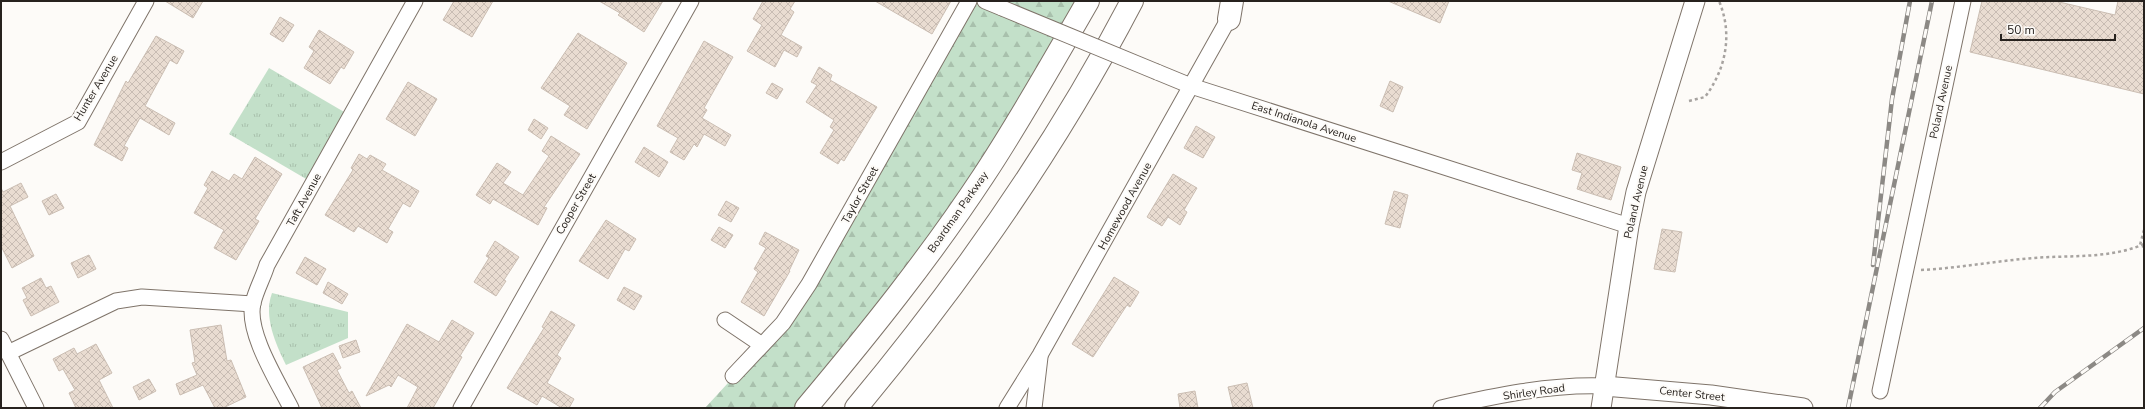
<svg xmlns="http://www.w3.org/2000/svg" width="2145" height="409" font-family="'Nunito Sans',sans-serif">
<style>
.grass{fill:url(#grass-tufts)}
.forest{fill:url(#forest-firs)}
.building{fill:url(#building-cross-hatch);stroke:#cbbeb3}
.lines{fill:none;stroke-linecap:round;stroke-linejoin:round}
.minor-casing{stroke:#7f746a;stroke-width:17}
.major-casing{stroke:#7f746a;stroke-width:21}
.highway-casing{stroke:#7f746a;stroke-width:24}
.path{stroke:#a7a3a0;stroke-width:2.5;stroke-dasharray:3 3;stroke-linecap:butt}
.minor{stroke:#fff;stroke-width:15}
.major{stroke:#fff;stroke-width:19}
.highway{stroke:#fff;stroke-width:22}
.rail-casing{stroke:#8c8985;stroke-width:4.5}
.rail{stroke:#fdfbf8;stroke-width:3;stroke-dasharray:9;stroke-linecap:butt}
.minor-bridge-casing{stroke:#7f746a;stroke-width:17;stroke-linecap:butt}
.minor-bridge{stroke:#fff;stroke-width:15}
.labels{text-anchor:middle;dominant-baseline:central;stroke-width:4;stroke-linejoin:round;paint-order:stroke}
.street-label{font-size:11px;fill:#27221e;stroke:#fdfbf8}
</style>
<defs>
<pattern id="grass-tufts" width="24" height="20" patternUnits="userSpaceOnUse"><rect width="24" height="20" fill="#c3e0c9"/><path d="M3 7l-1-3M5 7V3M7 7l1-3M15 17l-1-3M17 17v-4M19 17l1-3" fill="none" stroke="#a8c0ac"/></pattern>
<pattern id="forest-firs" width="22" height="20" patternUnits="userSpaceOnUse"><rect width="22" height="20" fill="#c3e0c9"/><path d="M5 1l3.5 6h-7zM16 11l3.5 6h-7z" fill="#a8c0ac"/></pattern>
<pattern id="building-cross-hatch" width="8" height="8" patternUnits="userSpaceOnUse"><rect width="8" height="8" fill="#e9dcd1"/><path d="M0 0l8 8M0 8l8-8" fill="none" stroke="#c8bcb3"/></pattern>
</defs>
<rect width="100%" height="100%" fill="#fdfbf8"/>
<g class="grass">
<path d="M269 68 351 116 313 183 229 134Z"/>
<path d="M272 293 348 312V338L286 365C276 345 263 316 272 293Z"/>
</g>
<path class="forest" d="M969 1H1088L1031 100 806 408H705L783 323Z"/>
<g class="building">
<path d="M165 1H203L193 18Z"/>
<path d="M454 1H493L472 37 443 20Z"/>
<path d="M599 1H663L644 32 618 15 620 13Z"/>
<path d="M763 1H795L790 9 794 12 781 35 802 47 797 57 784 50 775 67 747 51 762 25 753 19Z"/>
<path d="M875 1H951L932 34Z"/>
<path d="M1388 1H1449L1440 23Z"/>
<path d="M1982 1H2055L2115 15 2118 1H2144V94L1970 52Z"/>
<path d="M280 17 294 25 283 42 270 34Z"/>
<path d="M319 30 354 52 344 69 341 67 330 84 304 68 314 51 309 47Z"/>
<path d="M578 33 627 63 587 129 564 115 570 106 541 88Z"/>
<path d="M156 36 184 51 177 64 170 60 145 106 175 123 169 135 140 118 124 146 128 148 122 161 94 145 126 81 128 83Z"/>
<path d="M704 41 733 57 704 108 707 110 702 118 731 135 725 146 704 134 697 147 694 144 684 160 670 152 678 138 657 126Z"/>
<path d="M819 67 832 75 830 80 877 107 844 161 841 159 838 164 820 153 834 130 830 127 834 120 806 102 817 85 811 82Z"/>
<path d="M1390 81 1403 87 1393 112 1380 106Z"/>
<path d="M408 82 437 99 415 136 386 119Z"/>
<path d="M772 83 783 89 777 99 766 93Z"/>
<path d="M534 119 548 128 541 139 528 130Z"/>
<path d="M1196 126 1215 137 1203 158 1184 148Z"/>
<path d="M551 136 580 154 544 207 547 208 538 225 493 199 490 204 476 195 497 163 511 172 503 183 523 195 549 156 542 151Z"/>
<path d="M644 147 668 162 659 177 635 162Z"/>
<path d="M1577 153 1621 167 1611 200 1577 189 1582 173 1572 170Z"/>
<path d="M359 154 367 159 370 155 386 164 382 170 419 191 410 207 403 203 388 229 393 232 387 243 358 226 354 232 325 215 353 170 351 168Z"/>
<path d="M255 157 282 174 255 219 259 221 236 260 214 248 224 230 194 213 208 188 204 185 212 171 229 181 234 174 242 179Z"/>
<path d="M1173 174 1197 188 1184 210 1187 212 1180 225 1168 217 1162 226 1147 217Z"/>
<path d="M21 183 28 197 10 206 34 256 12 268 1 246V188L3 192Z"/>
<path d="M1394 191 1408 195 1400 228 1385 224Z"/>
<path d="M56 194 64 208 49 215 42 201Z"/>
<path d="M726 201 739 208 731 222 718 215Z"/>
<path d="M606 220 636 239 629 251 625 249 608 279 579 261Z"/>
<path d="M719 227 733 235 725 248 711 240Z"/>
<path d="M1662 229 1682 232 1675 272 1654 269Z"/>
<path d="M765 232 799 250 789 271H790L764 316 741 302 758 272 754 269 766 248 759 244Z"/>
<path d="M495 241 519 257 504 280 506 281 496 296 474 282 489 258 486 256Z"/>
<path d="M89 255 96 269 78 278 71 263Z"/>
<path d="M305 257 326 269 317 285 296 273Z"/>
<path d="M1114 277 1139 292 1130 307 1127 305 1093 357 1072 344Z"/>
<path d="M41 278 46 288 51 286 59 302 31 316 23 300 27 298 22 288Z"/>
<path d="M328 282 348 294 342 304 323 293Z"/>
<path d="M624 287 642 296 634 310 617 300Z"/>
<path d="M551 311 575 325 557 355 561 358 547 383 574 399 569 408H562L542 396 537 405 507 388 544 328 542 327Z"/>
<path d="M452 320 474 333 460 356 462 357 448 382 433 408H407L418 387 398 375 391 387 389 385 366 396 407 324 439 342Z"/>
<path d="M221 325 227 361 231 360 246 397 223 408H215L203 385 180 395 176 384 197 375 192 363 195 362 190 330Z"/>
<path d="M356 340 360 352 343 358 339 346Z"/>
<path d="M96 344 112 373 99 380 113 408H76L69 393 75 390 63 369 59 371 53 359 74 348 77 354Z"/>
<path d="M333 353 341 368 337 370 349 393 352 391 361 408H322L303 367Z"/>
<path d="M149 379 156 391 139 400 133 387Z"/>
<path d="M1247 383 1253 408H1233L1228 387Z"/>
<path d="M1195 391 1198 408H1180L1178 394Z"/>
</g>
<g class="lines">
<g class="minor-casing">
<g id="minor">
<path d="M985 1 1002 8"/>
<path d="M1157 72 1191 86 1629 226"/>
<path d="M1 162 78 122 146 1"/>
<path d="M725 320 762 345"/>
<path d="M1 339 36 408"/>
<path d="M8 353 116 301 142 297 253 304"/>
<path d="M733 376 783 323 809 284 969 1"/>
<path d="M1880 391 1963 1"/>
<path d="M291 408C278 382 246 332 253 303 256 290 263 278 267 265L415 1"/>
<path d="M461 408 691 1"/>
<path d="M1007 408 1040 355 1233 11"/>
<path d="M1034 408 1040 357"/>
<path d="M1441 408C1494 396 1549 384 1604 386"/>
</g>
</g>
<g class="major-casing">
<g id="major">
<path d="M1604 386 1711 395 1803 408"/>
<path d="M1601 408 1629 226 1636 192 1695 1"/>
</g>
</g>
<g class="highway-casing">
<g id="highway">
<path d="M1229 19 1232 1"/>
<path d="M806 408C869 333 930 257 984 175 1021 119 1054 60 1088 1"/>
<path d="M856 408C961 282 1056 147 1132 1"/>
</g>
</g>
<g class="path">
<path d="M1689 101 1705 97C1726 69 1733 34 1719 1"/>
<path d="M2144 230 2140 245 2144 247"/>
<path d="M1921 270C1959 268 1996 261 2033 258 2070 255 2110 259 2144 244"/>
</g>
<use href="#minor" class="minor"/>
<use href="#major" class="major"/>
<use href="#highway" class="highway"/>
<g class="rail-casing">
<g id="rail">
<path d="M1873 265 1892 99 1910 1"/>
<path d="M1848 408 1932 1"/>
<path d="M2040 408 2055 392 2144 328"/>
</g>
</g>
<use href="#rail" class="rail"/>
<g class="minor-bridge-casing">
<path id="minor-bridge" d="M1002 8 1157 72"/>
</g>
<use href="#minor-bridge" class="minor-bridge"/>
</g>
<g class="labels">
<g class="street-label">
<text transform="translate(96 88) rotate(-59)">Hunter Avenue</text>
<text transform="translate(1941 102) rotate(-78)">Poland Avenue</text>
<text transform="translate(1304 122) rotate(18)">East Indianola Avenue</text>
<text transform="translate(860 195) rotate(-61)">Taylor Street</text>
<text transform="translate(304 200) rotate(-61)">Taft Avenue</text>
<text transform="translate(1636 202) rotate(-77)">Poland Avenue</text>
<text transform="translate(576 204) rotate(-60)">Cooper Street</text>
<text transform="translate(1125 206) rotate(-61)">Homewood Avenue</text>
<text transform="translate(958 212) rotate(-55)">Boardman Parkway</text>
<text transform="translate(1534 392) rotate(-8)">Shirley Road</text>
<text transform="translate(1692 394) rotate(6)">Center Street</text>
</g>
</g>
<rect width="2145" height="409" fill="none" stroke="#27221e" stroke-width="4"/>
<path d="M2001 34v6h114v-6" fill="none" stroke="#27221e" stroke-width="2"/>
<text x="2007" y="34" font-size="12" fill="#27221e" stroke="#fdfbf8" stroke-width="3" paint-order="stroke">50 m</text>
</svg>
